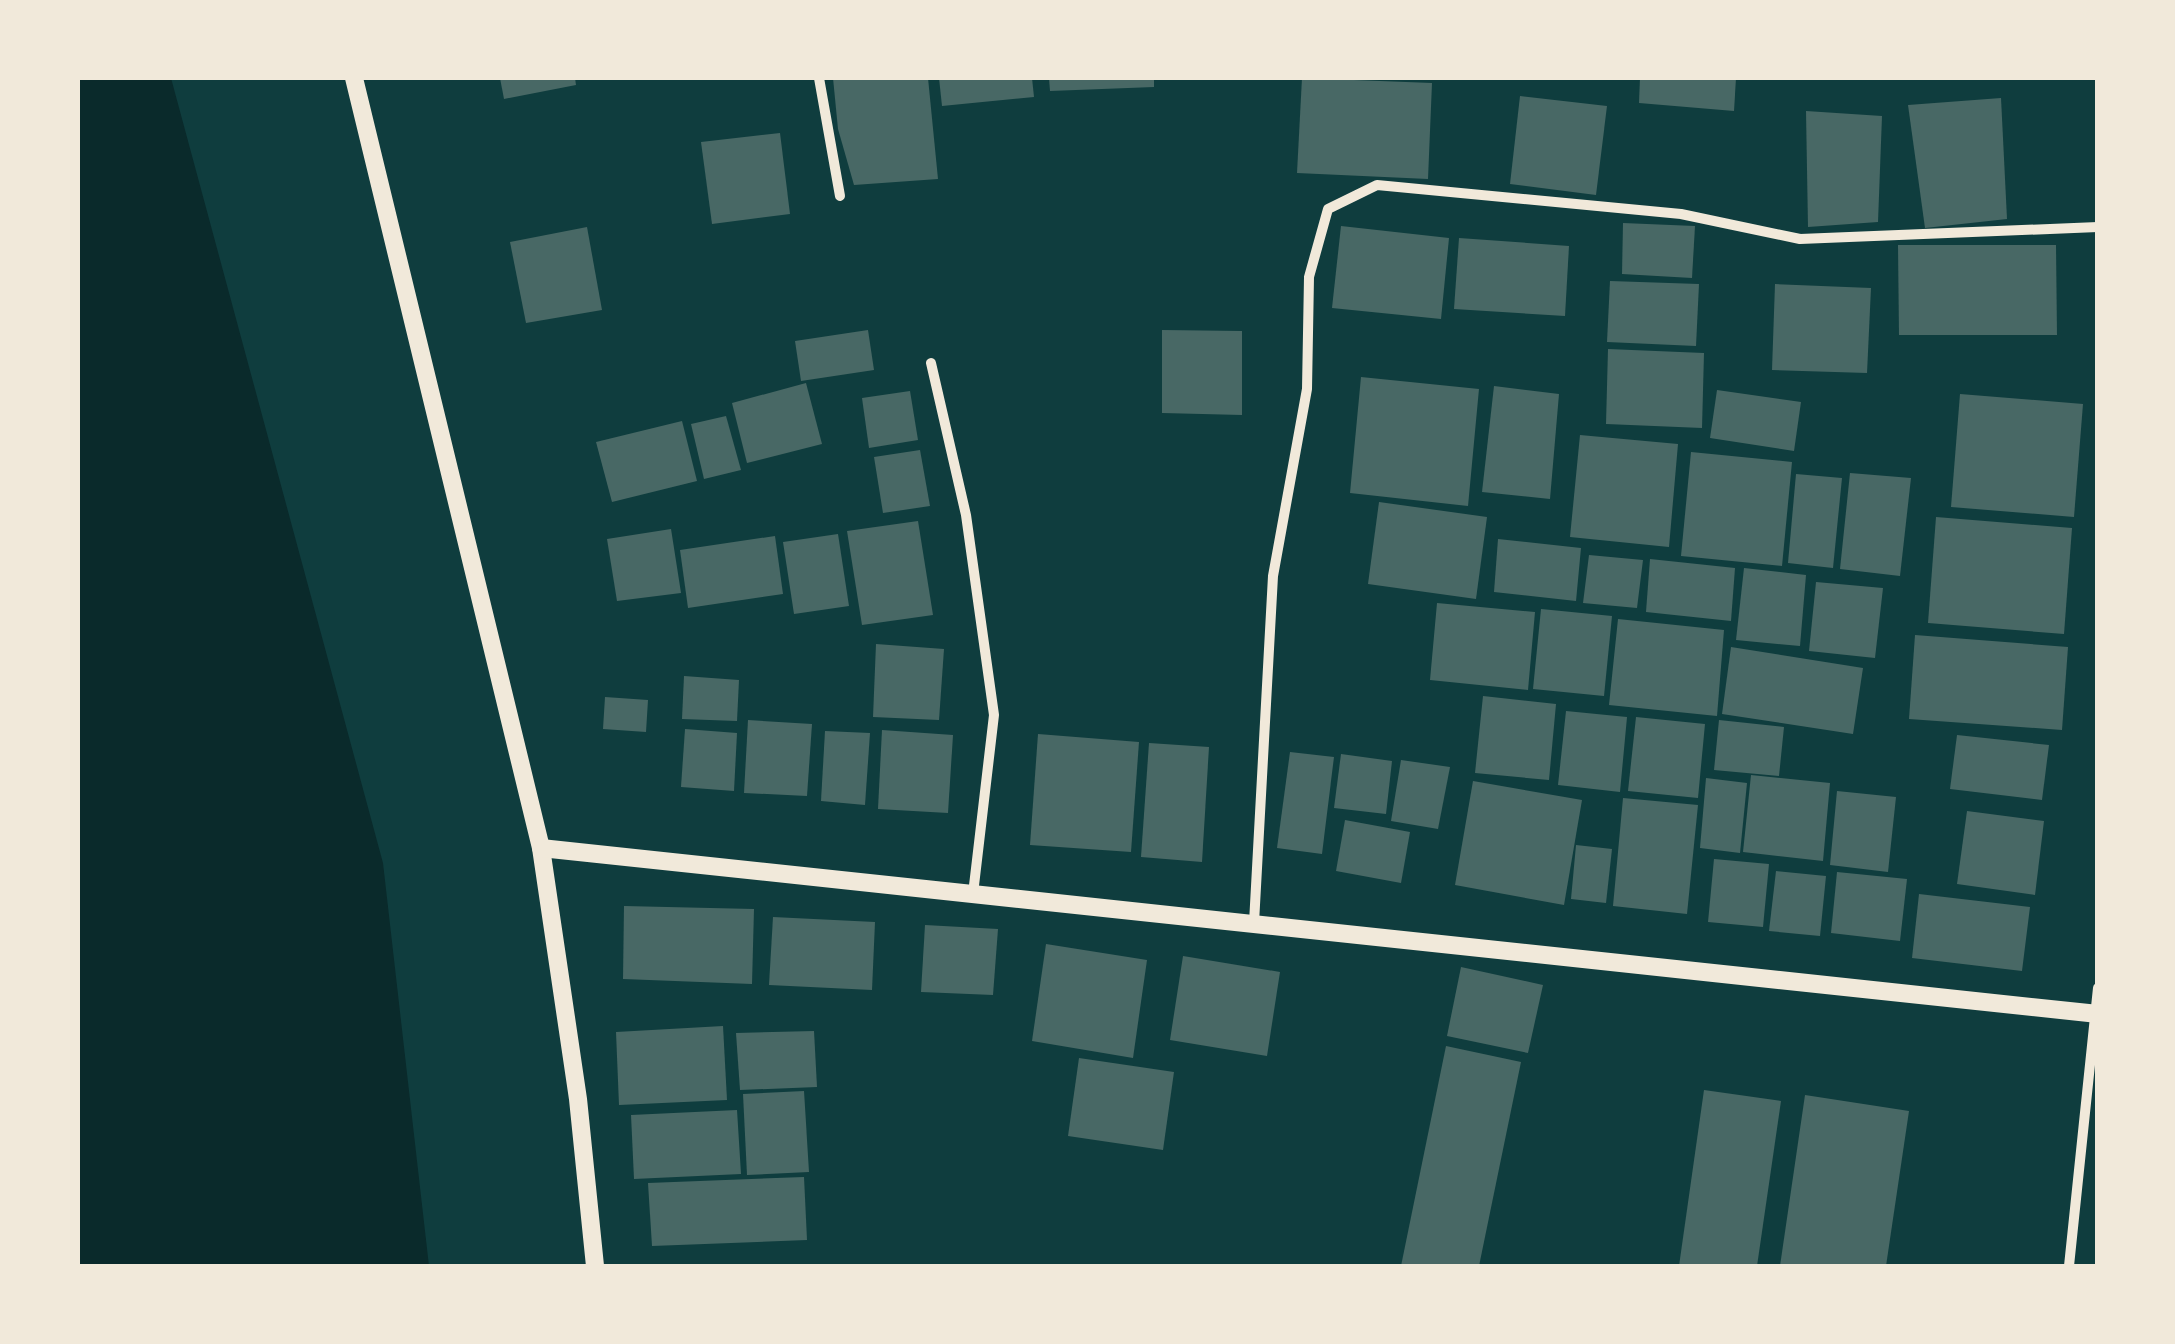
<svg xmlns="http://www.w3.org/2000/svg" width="2175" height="1344" font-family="'PT Sans',sans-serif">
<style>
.water{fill:#0a2a2b}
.building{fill:#486865}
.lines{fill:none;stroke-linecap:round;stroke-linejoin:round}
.minor{stroke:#f1e9da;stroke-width:10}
.tertiary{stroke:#f1e9da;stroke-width:18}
</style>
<rect width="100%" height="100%" fill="#0f3d3e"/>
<path class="water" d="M78 78H171L383 863 429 1266H78Z"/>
<g class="building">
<path d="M500 78H575L576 85 504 99Z"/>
<path d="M833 78H928L938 179 854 185 838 129Z"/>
<path d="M939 78H1032L1034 97 942 106Z"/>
<path d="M1049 78H1154V87L1050 91Z"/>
<path d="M1302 78 1432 83 1428 179 1297 173Z"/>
<path d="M1640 78H1736L1734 111 1639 103Z"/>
<path d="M1520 96 1607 106 1596 195 1510 184Z"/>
<path d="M2001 98 2007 219 1925 228 1908 105Z"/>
<path d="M1806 111 1882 116 1878 222 1808 227Z"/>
<path d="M780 133 790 214 712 224 701 142Z"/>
<path d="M1623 223 1695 226 1692 278 1622 274Z"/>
<path d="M1341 226 1449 238 1441 319 1332 308Z"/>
<path d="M587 227 602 310 526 323 510 242Z"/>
<path d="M1459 238 1569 246 1565 316 1454 309Z"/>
<path d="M1898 245H2056L2057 335H1899Z"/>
<path d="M1610 281 1699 284 1696 346 1607 342Z"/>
<path d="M1775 284 1871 288 1867 373 1772 370Z"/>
<path d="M868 330 874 370 801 381 795 341Z"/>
<path d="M1162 330 1242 331V415L1162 413Z"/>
<path d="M1608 349 1704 353 1702 428 1606 424Z"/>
<path d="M1361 377 1479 389 1468 506 1350 493Z"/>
<path d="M806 383 822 444 747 463 732 403Z"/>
<path d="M1494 386 1559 394 1550 499 1482 492Z"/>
<path d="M1717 390 1801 402 1794 451 1710 438Z"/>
<path d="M910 391 918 440 869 448 862 398Z"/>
<path d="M1960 394 2083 404 2074 517 1951 507Z"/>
<path d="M726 416 741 470 704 479 691 424Z"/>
<path d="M682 421 697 481 612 502 596 442Z"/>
<path d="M1580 435 1678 444 1669 547 1570 537Z"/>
<path d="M920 450 930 506 883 513 874 457Z"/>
<path d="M1691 452 1792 462 1782 566 1681 556Z"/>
<path d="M1850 473 1911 478 1900 576 1840 569Z"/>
<path d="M1796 474 1842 478 1833 568 1788 563Z"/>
<path d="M1379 502 1487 517 1476 599 1368 584Z"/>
<path d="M1936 517 2072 528 2064 634 1928 623Z"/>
<path d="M918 521 933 615 862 625 847 531Z"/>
<path d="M671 529 681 593 617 601 607 539Z"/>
<path d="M838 534 849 606 794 614 783 542Z"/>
<path d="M775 536 783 594 688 608 680 550Z"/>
<path d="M1498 539 1581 548 1576 601 1494 592Z"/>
<path d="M1589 555 1643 560 1637 608 1583 603Z"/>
<path d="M1650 559 1735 568 1731 621 1646 612Z"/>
<path d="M1744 568 1806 575 1800 646 1736 640Z"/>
<path d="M1816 582 1883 588 1875 658 1809 651Z"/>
<path d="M1437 603 1535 612 1528 690 1430 680Z"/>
<path d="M1541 609 1612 616 1604 696 1533 689Z"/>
<path d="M1618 619 1724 630 1717 716 1609 705Z"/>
<path d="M1915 635 2068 647 2062 730 1909 719Z"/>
<path d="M876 644 944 649 939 720 873 717Z"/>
<path d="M1731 647 1863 668 1853 734 1722 714Z"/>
<path d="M684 676 739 680 737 721 682 719Z"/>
<path d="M1483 696 1556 704 1549 780 1475 773Z"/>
<path d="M605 697 648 700 646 732 603 729Z"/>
<path d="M1566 711 1627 717 1620 792 1558 785Z"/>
<path d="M1636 717 1705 724 1698 798 1628 791Z"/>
<path d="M748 720 812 724 807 796 744 793Z"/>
<path d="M1719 720 1784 727 1779 776 1714 770Z"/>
<path d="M685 729 737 733 734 791 681 787Z"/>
<path d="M882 730 953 735 948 813 878 809Z"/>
<path d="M825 731 870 733 865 805 821 801Z"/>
<path d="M1038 734 1139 742 1131 852 1030 845Z"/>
<path d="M1957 735 2049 745 2042 800 1950 789Z"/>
<path d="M1149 743 1209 747 1202 862 1141 857Z"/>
<path d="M1290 752 1334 757 1322 854 1277 848Z"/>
<path d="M1341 754 1392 761 1386 814 1334 808Z"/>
<path d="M1401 760 1450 767 1438 829 1391 821Z"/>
<path d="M1751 775 1830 783 1823 861 1743 852Z"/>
<path d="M1706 778 1747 783 1740 853 1700 848Z"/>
<path d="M1473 781 1582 800 1564 905 1455 885Z"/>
<path d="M1837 791 1896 797 1888 872 1830 865Z"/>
<path d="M1623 798 1698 805 1687 914 1613 906Z"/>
<path d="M1967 811 2044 821 2035 895 1957 884Z"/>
<path d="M1345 820 1410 832 1401 883 1336 871Z"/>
<path d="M1576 845 1612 849 1606 903 1571 899Z"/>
<path d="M1714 859 1769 864 1763 927 1708 922Z"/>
<path d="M1776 871 1826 876 1820 936 1769 931Z"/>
<path d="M1837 872 1907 879 1900 941 1831 933Z"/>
<path d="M1919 894 2030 907 2022 971 1912 958Z"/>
<path d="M624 906 754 909 752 984 623 979Z"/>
<path d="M773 917 875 922 872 990 769 985Z"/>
<path d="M925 925 998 929 993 995 921 992Z"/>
<path d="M1046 944 1147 960 1133 1058 1032 1041Z"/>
<path d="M1183 956 1280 972 1267 1056 1170 1040Z"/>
<path d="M1461 967 1543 985 1528 1053 1447 1036Z"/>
<path d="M723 1026 727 1100 619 1105 616 1032Z"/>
<path d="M814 1031 817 1087 740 1090 736 1033Z"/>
<path d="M1446 1046 1521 1062 1479 1266H1401Z"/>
<path d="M1079 1058 1174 1072 1163 1150 1068 1136Z"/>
<path d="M1704 1090 1781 1101 1757 1266H1679Z"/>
<path d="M804 1091 809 1172 747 1175 743 1094Z"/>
<path d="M1805 1095 1909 1111 1886 1266H1780Z"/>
<path d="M737 1110 741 1174 634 1179 631 1115Z"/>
<path d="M804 1177 807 1240 652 1246 648 1183Z"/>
</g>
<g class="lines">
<g class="minor">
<path d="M819 78 840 196"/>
<path d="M931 363 966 515 994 715 973 894"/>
<path d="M1254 923 1273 576 1307 389 1309 277 1328 209 1377 185 1681 214 1800 239 2098 227"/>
<path d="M2069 1266 2098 988"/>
</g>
<g class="tertiary">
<path d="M354 78 541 848 578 1099 595 1266"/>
<path d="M541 848 2098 1014"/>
</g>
</g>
<rect width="2175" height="1344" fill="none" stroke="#f1e9da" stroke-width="160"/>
</svg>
